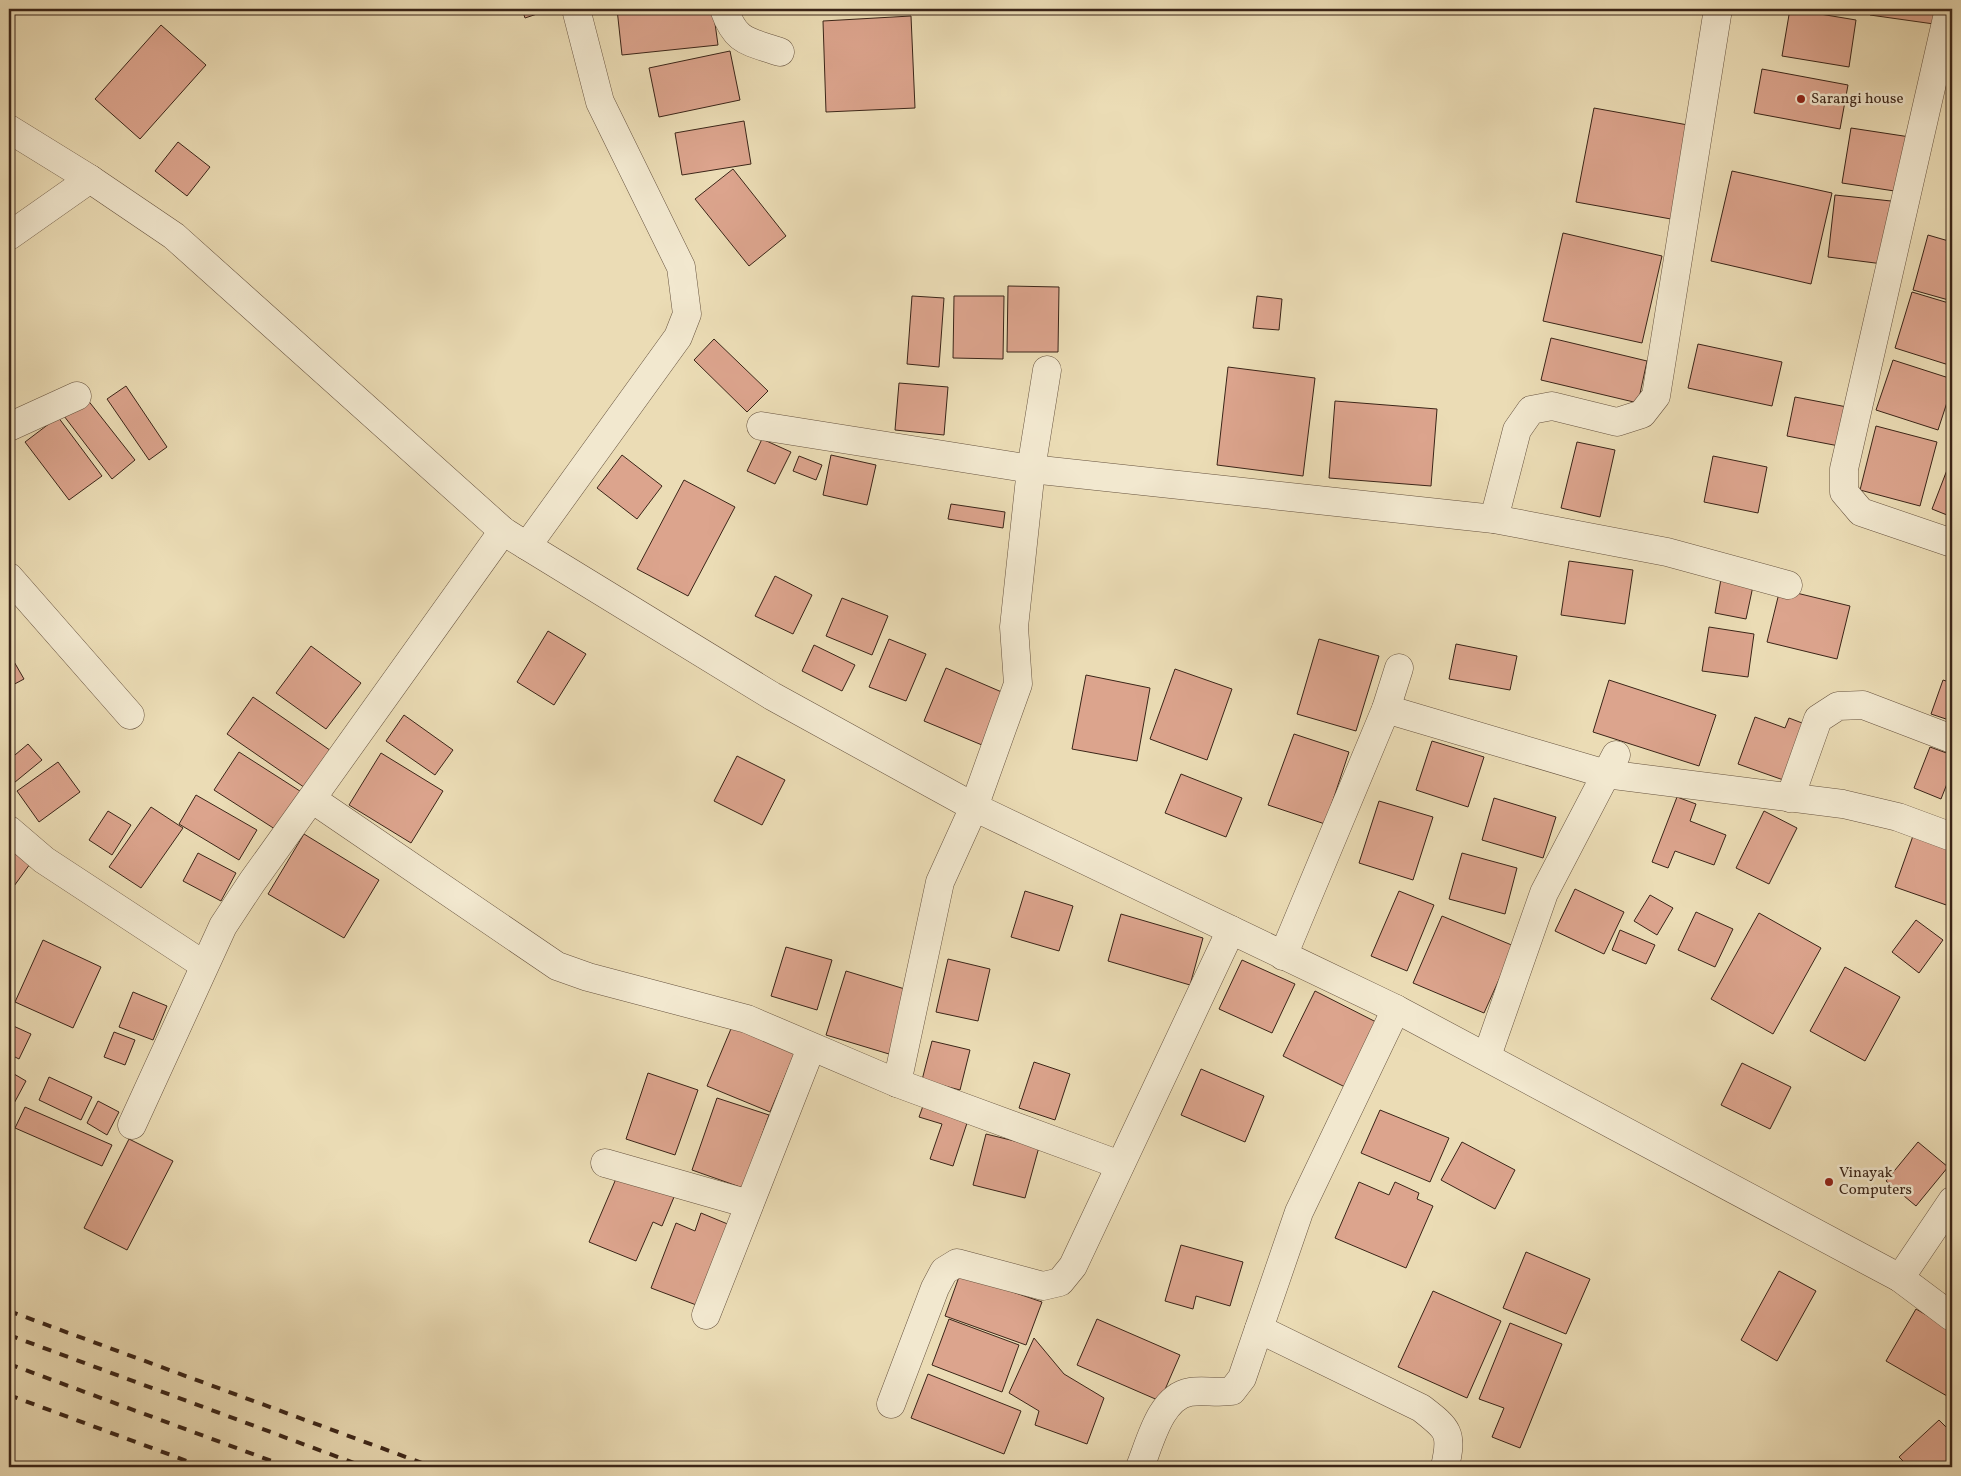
<svg xmlns="http://www.w3.org/2000/svg" width="1961" height="1476" font-family="Vollkorn,serif">
<style>
.building{fill:#dca48d;stroke:#3b2518}
.lines{fill:none;stroke-linecap:round;stroke-linejoin:round}
.minor-casing{stroke:#67533f;stroke-width:29}
.minor{stroke:#f2e8cf;stroke-width:28}
.rail{stroke:#3b2518;stroke-width:4;stroke-dasharray:9 9;stroke-linecap:butt}
.poi-dot{fill:#8f2418;stroke:#f2e8cf;stroke-width:2}
.labels{text-anchor:middle;dominant-baseline:central;stroke-width:5;stroke-linejoin:round;paint-order:stroke}
.poi-label{font-size:15px;fill:#3b2518;stroke:#f2e8cf;text-anchor:start}
</style>
<rect width="100%" height="100%" fill="#ebdcb5"/>
<filter id="stains"><feTurbulence type="fractalNoise" baseFrequency=".004" numOctaves="4"/><feColorMatrix values="0 0 0 0 .2 0 0 0 0 .09 0 0 0 0 .02 0 0 0 .5 -.17"/></filter>
<radialGradient id="worn" r=".72"><stop offset=".6" stop-color="#630" stop-opacity="0"/><stop offset="1" stop-color="#630" stop-opacity=".3"/></radialGradient>
<g class="building">
<path d="M522 9H552L525 18Z"/>
<path d="M617 9H713L718 45 622 55Z"/>
<path d="M1790 9 1856 20 1849 67 1782 56Z"/>
<path d="M1870 9H1944L1941 25 1870 15Z"/>
<path d="M911 16 915 108 826 112 823 21Z"/>
<path d="M161 25 206 65 140 139 95 99Z"/>
<path d="M730 51 740 100 659 117 649 68Z"/>
<path d="M1762 69 1848 85 1840 129 1754 113Z"/>
<path d="M1594 108 1688 125 1671 219 1576 202Z"/>
<path d="M744 121 751 164 682 175 675 133Z"/>
<path d="M1851 128 1910 137 1901 192 1842 183Z"/>
<path d="M178 142 210 167 187 196 155 171Z"/>
<path d="M733 169 786 236 749 266 695 199Z"/>
<path d="M1732 171 1832 193 1811 284 1711 261Z"/>
<path d="M1835 195 1891 201 1883 264 1828 257Z"/>
<path d="M1563 233 1662 256 1642 343 1543 321Z"/>
<path d="M1928 235 1952 242V301L1913 290Z"/>
<path d="M1008 286 1059 287 1058 352H1007Z"/>
<path d="M1912 292 1952 304V366L1895 348Z"/>
<path d="M912 296 944 298 939 367 907 364Z"/>
<path d="M954 296H1004L1003 359 953 358Z"/>
<path d="M1257 296 1282 299 1279 330 1253 328Z"/>
<path d="M1551 338 1647 361 1638 403 1541 380Z"/>
<path d="M714 339 768 391 747 412 694 360Z"/>
<path d="M1698 344 1782 362 1772 406 1688 388Z"/>
<path d="M1893 360 1952 379V387L1938 430 1876 410Z"/>
<path d="M1228 367 1315 378 1303 476 1217 465Z"/>
<path d="M899 383 948 387 944 435 895 430Z"/>
<path d="M126 386 167 447 149 460 107 399Z"/>
<path d="M1795 397 1847 407 1839 446 1787 436Z"/>
<path d="M87 399 135 460 112 479 64 416Z"/>
<path d="M1335 401 1437 409 1431 486 1329 478Z"/>
<path d="M58 417 102 476 69 500 25 442Z"/>
<path d="M1876 426 1937 442 1920 506 1860 490Z"/>
<path d="M762 439 791 452 775 484 747 471Z"/>
<path d="M1577 442 1615 450 1600 517 1561 508Z"/>
<path d="M622 455 662 486 637 519 597 488Z"/>
<path d="M831 455 876 465 867 505 823 495Z"/>
<path d="M799 456 822 465 816 480 793 471Z"/>
<path d="M1713 456 1767 467 1758 513 1704 502Z"/>
<path d="M1952 457V517L1932 509Z"/>
<path d="M684 480 735 507 688 596 637 569Z"/>
<path d="M951 504 1005 512 1003 528 948 519Z"/>
<path d="M1569 561 1633 570 1625 624 1561 615Z"/>
<path d="M775 576 812 595 793 634 755 616Z"/>
<path d="M1721 579 1753 586 1746 619 1715 613Z"/>
<path d="M1780 589 1850 606 1837 659 1767 642Z"/>
<path d="M842 598 888 616 872 655 826 636Z"/>
<path d="M1709 627 1754 634 1748 677 1702 671Z"/>
<path d="M548 631 586 654 554 705 517 682Z"/>
<path d="M889 639 926 654 906 701 869 687Z"/>
<path d="M1319 639 1379 656 1356 731 1297 714Z"/>
<path d="M1456 644 1517 656 1510 690 1449 679Z"/>
<path d="M814 645 855 665 842 691 802 671Z"/>
<path d="M311 646 361 683 326 729 276 693Z"/>
<path d="M9 653 24 679 9 687Z"/>
<path d="M946 668 1004 693 982 745 924 721Z"/>
<path d="M1175 669 1232 689 1207 760 1150 739Z"/>
<path d="M1086 675 1150 688 1137 761 1072 749Z"/>
<path d="M1609 680 1716 715 1699 766 1593 732Z"/>
<path d="M1943 680 1952 683V721L1931 714Z"/>
<path d="M253 697 337 755 311 792 227 734Z"/>
<path d="M404 715 453 750 435 775 386 741Z"/>
<path d="M1755 717 1785 728 1789 718 1810 726 1789 782 1738 764Z"/>
<path d="M1294 734 1349 752 1325 824 1268 805Z"/>
<path d="M1432 741 1484 757 1468 807 1416 790Z"/>
<path d="M28 744 42 760 9 787V760Z"/>
<path d="M1930 747 1952 755V771L1941 799 1914 788Z"/>
<path d="M239 752 303 793 278 831 214 790Z"/>
<path d="M381 753 443 791 411 843 349 805Z"/>
<path d="M737 756 785 780 762 825 714 801Z"/>
<path d="M58 762 80 792 39 822 17 791Z"/>
<path d="M1181 774 1242 798 1226 837 1165 813Z"/>
<path d="M196 795 257 830 239 860 179 824Z"/>
<path d="M1677 797 1696 804 1690 821 1726 835 1714 865 1675 851 1668 868 1652 862Z"/>
<path d="M1494 798 1556 817 1543 858 1482 840Z"/>
<path d="M1379 801 1433 817 1413 880 1359 863Z"/>
<path d="M151 807 183 828 141 888 109 867Z"/>
<path d="M108 811 131 825 112 855 89 840Z"/>
<path d="M1764 811 1797 828 1769 884 1736 868Z"/>
<path d="M1914 833 1952 847V907L1895 887Z"/>
<path d="M304 834 379 880 344 938 268 894Z"/>
<path d="M9 849 30 864 9 893Z"/>
<path d="M198 853 236 873 221 901 183 881Z"/>
<path d="M1462 853 1517 868 1505 914 1449 899Z"/>
<path d="M1575 889 1624 912 1604 954 1555 931Z"/>
<path d="M1025 891 1073 906 1059 951 1011 937Z"/>
<path d="M1399 891 1434 905 1407 971 1371 956Z"/>
<path d="M1650 895 1673 908 1657 935 1634 921Z"/>
<path d="M1696 912 1733 929 1715 967 1678 950Z"/>
<path d="M1759 913 1821 948 1773 1034 1711 999Z"/>
<path d="M1121 914 1203 938 1190 985 1108 961Z"/>
<path d="M1442 916 1514 946 1484 1013 1413 983Z"/>
<path d="M1916 920 1943 940 1919 973 1892 952Z"/>
<path d="M1620 930 1655 945 1646 964 1612 950Z"/>
<path d="M43 940 101 967 73 1028 15 1002Z"/>
<path d="M786 947 832 960 817 1010 771 996Z"/>
<path d="M948 959 990 969 978 1021 936 1012Z"/>
<path d="M1242 960 1295 984 1272 1033 1219 1009Z"/>
<path d="M1845 967 1900 997 1865 1061 1810 1031Z"/>
<path d="M846 971 908 990 889 1054 826 1035Z"/>
<path d="M1315 991 1380 1024 1347 1088 1283 1056Z"/>
<path d="M133 992 167 1006 153 1040 119 1027Z"/>
<path d="M9 1024 31 1034 19 1059 9 1054Z"/>
<path d="M733 1024 796 1050 770 1112 707 1086Z"/>
<path d="M114 1032 135 1040 125 1065 104 1057Z"/>
<path d="M932 1041 970 1050 960 1090 922 1080Z"/>
<path d="M1034 1062 1070 1074 1055 1120 1019 1108Z"/>
<path d="M1742 1063 1791 1087 1770 1129 1721 1105Z"/>
<path d="M1201 1069 1264 1096 1245 1142 1181 1115Z"/>
<path d="M9 1071 26 1081 11 1109 9 1108Z"/>
<path d="M648 1073 698 1090 675 1155 626 1139Z"/>
<path d="M49 1077 92 1097 81 1120 39 1100Z"/>
<path d="M717 1098 769 1115 743 1188 692 1170Z"/>
<path d="M98 1101 119 1112 107 1135 87 1123Z"/>
<path d="M923 1106 968 1120 953 1166 930 1159 942 1124 919 1117Z"/>
<path d="M25 1107 112 1145 102 1166 15 1128Z"/>
<path d="M1380 1110 1449 1138 1430 1182 1361 1153Z"/>
<path d="M986 1134 1039 1147 1025 1198 973 1185Z"/>
<path d="M129 1139 173 1161 127 1250 84 1228Z"/>
<path d="M1462 1142 1515 1170 1495 1209 1441 1180Z"/>
<path d="M1918 1142 1948 1167 1916 1206 1886 1181Z"/>
<path d="M618 1174 674 1197 662 1226 653 1222 636 1261 589 1242Z"/>
<path d="M1359 1182 1389 1195 1395 1182 1419 1193 1417 1199 1433 1206 1406 1268 1335 1238Z"/>
<path d="M701 1213 730 1225 699 1306 651 1288 676 1223 695 1231Z"/>
<path d="M1181 1245 1243 1262 1230 1306 1196 1296 1193 1309 1165 1301Z"/>
<path d="M1526 1252 1590 1279 1566 1334 1503 1308Z"/>
<path d="M1779 1271 1816 1291 1777 1361 1741 1340Z"/>
<path d="M960 1274 1042 1302 1026 1345 945 1316Z"/>
<path d="M1433 1291 1501 1321 1467 1398 1398 1367Z"/>
<path d="M1916 1309 1952 1330V1387L1947 1396 1886 1361Z"/>
<path d="M949 1319 1019 1345 1002 1392 932 1365Z"/>
<path d="M1097 1319 1180 1355 1160 1401 1077 1365Z"/>
<path d="M1510 1323 1562 1344 1520 1448 1492 1437 1504 1408 1479 1399Z"/>
<path d="M1034 1338 1064 1374 1104 1398 1087 1444 1035 1425 1039 1411 1009 1393Z"/>
<path d="M928 1374 1021 1411 1004 1454 911 1418Z"/>
<path d="M1939 1420 1952 1433V1467H1909L1899 1457Z"/>
</g>
<g class="lines">
<g class="minor-casing">
<g id="minor">
<path d="M724 9C736 43 748 41 780 52"/>
<path d="M1949 9 1844 469V492L1861 512 1952 543"/>
<path d="M9 129 90 179 174 236 503 531 527 546 772 696 974 807 1396 1009 1900 1278 1952 1317"/>
<path d="M9 236 90 179"/>
<path d="M761 426 1031 469 1494 519 1667 552 1788 585"/>
<path d="M9 427 77 396"/>
<path d="M1494 519 1517 430 1531 410 1552 406 1617 422 1642 414 1656 396 1718 9"/>
<path d="M527 546 678 337 687 314 681 267 600 102 576 9"/>
<path d="M9 577 130 715"/>
<path d="M1386 709 1606 774 1843 804 1898 817 1952 837"/>
<path d="M1790 798 1818 719 1838 706 1863 705 1952 739"/>
<path d="M312 799 557 966 588 977 747 1019 897 1083 1120 1165"/>
<path d="M9 830 44 860 204 965"/>
<path d="M1283 956 1386 709 1399 668"/>
<path d="M1487 1056 1544 893 1616 755"/>
<path d="M897 1083 940 882 974 807 1018 684 1014 627 1031 469 1047 370"/>
<path d="M132 1125 223 926 252 882 503 531"/>
<path d="M605 1163 749 1204"/>
<path d="M1900 1278 1952 1201"/>
<path d="M706 1315 811 1048"/>
<path d="M1259 1329 1421 1408C1448 1429 1453 1432 1445 1467"/>
<path d="M891 1404 935 1288 944 1271 957 1263 1043 1286 1060 1282 1073 1266 1231 930"/>
<path d="M1140 1467C1150 1443 1160 1397 1190 1392 1201 1390 1218 1393 1232 1391L1242 1378 1299 1212 1396 1009"/>
</g>
</g>
<use href="#minor" class="minor"/>
<g class="rail">
<path d="M9 1311 433 1467"/>
<path d="M9 1335 365 1467"/>
<path d="M9 1364 288 1467"/>
<path d="M9 1395 203 1467"/>
</g>
</g>
<g class="poi-dot">
<circle cx="1801" cy="99" r="5"/>
<circle cx="1829" cy="1182" r="5"/>
</g>
<g class="labels">
<g class="poi-label">
<text x="1811" y="99">Sarangi house</text>
<text x="1839" y="1173">Vinayak<tspan x="1839" dy="17">Computers</tspan></text>
</g>
</g>
<rect width="1961" height="1476" fill="none" stroke="#ebdcb5" stroke-width="30"/>
<rect x="10" y="10" width="1941" height="1456" fill="none" stroke="#3b2518" stroke-width="2.5"/>
<rect x="15" y="15" width="1931" height="1446" fill="none" stroke="#3b2518"/>
<rect width="100%" height="100%" filter="url(#stains)"/>
<rect width="100%" height="100%" fill="url(#worn)"/>
</svg>
